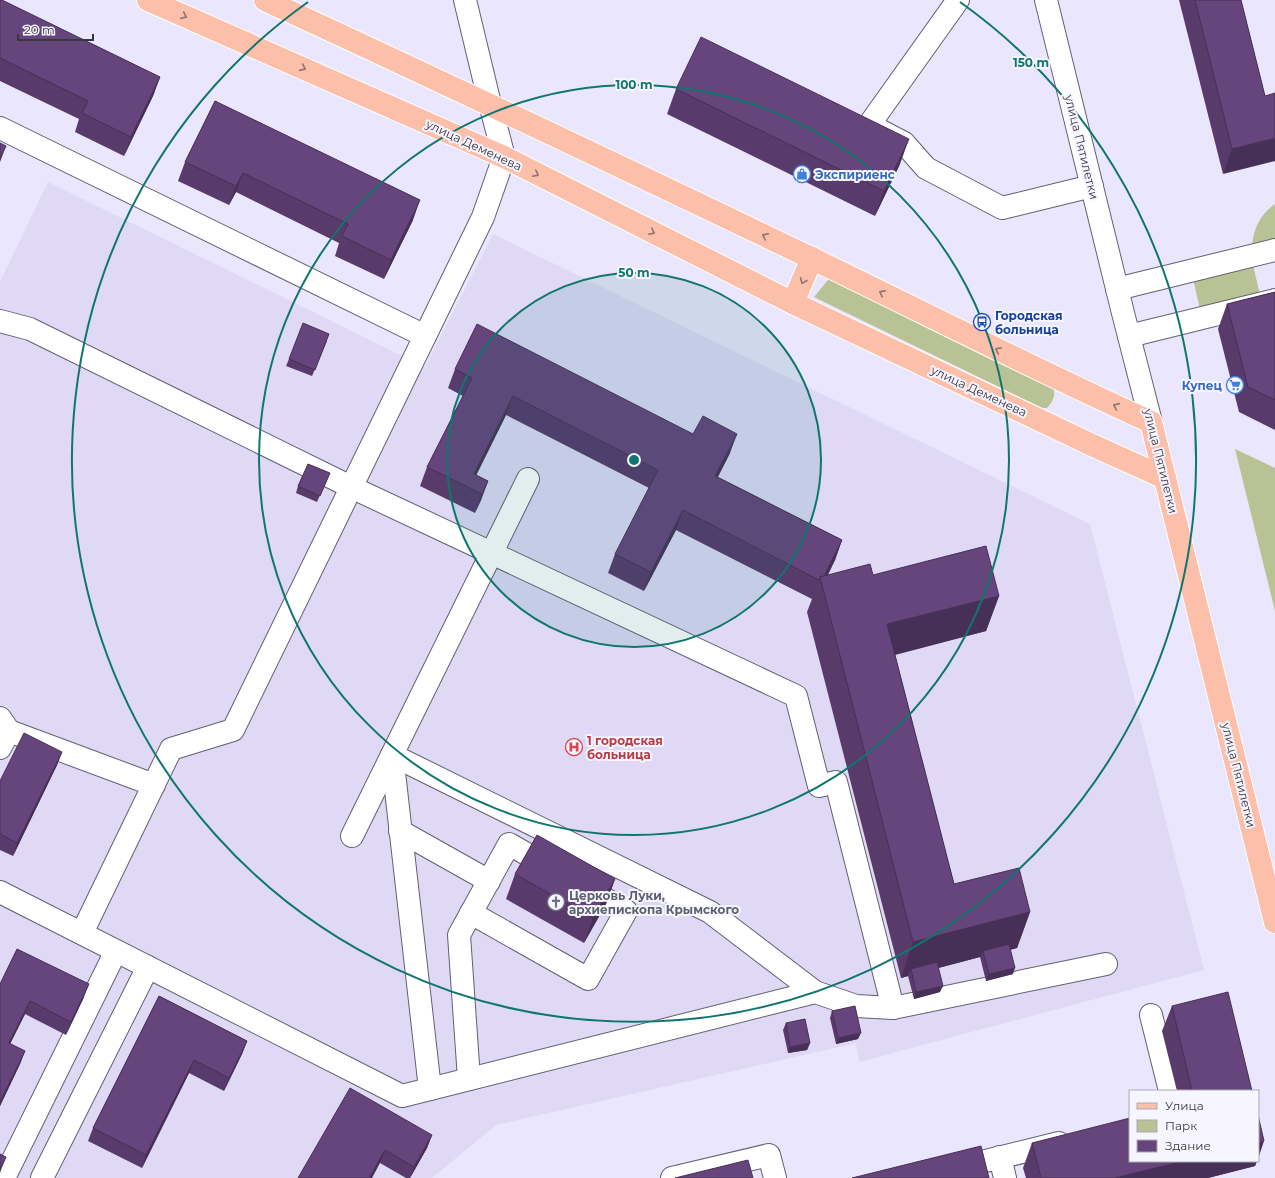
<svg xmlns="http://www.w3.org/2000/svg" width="1275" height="1178" font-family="Montserrat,sans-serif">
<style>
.built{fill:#dfd9f6}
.green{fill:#b9c294}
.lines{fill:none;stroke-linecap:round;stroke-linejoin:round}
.minor-casing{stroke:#635f72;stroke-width:24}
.major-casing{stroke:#fff;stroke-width:24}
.minor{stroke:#fff;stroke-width:22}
.major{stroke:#fcbfa9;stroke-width:22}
.wall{fill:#583a6b}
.shaded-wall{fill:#473057}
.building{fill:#66447c;stroke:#473057}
.oneway{stroke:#90746f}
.ring{fill:none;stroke:#0f766e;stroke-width:2}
.labels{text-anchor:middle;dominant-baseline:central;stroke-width:4;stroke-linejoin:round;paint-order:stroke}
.street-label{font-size:12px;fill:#38373f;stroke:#f7f5ff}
.shop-label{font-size:12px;font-weight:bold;fill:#366cbe;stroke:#f7f5ff;text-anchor:start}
.transit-label{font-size:12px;font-weight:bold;fill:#164399;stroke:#f7f5ff;text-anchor:start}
.health-label{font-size:12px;font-weight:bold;fill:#be3a42;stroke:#f7f5ff;text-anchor:start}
.worship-label{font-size:12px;font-weight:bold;fill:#5b616d;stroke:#f7f5ff;text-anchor:start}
.centre{fill:#0f766e;stroke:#f7f5ff;stroke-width:2}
.ring-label{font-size:12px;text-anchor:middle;font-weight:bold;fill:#0f766e;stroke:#f7f5ff;stroke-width:4;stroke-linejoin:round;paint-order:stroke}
</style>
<rect width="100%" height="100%" fill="#eae6fd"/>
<path class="built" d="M48 182 425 367 493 234 1090 524 1204 970 859 1062 856 1043 496 1125 432 1178H0V282Z"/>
<g class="green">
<path d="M1275 204V238L1252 244C1255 226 1260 215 1275 204Z"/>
<path d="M1253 265 1260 295 1200 309 1193 279Z"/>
<path d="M832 275 1053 387C1056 396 1053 401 1047 408H1042L814 297Z"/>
<path d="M1235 449 1275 468V611Z"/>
</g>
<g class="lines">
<g class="minor-casing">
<g id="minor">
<path d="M1046 0 1123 313 1151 422"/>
<path d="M869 125 958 0"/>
<path d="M0 128 425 336"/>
<path d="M881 131 904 143 926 168 1002 208 1092 186"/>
<path d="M1117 289 1275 250"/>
<path d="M0 321 30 329 351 487 796 696 819 786 836 782 893 1008"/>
<path d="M1129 336 1275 300"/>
<path d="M0 718 9 731 154 785"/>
<path d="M0 748 9 731"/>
<path d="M392 755 710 912 815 992"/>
<path d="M392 755 430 1089"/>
<path d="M400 831 489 881"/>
<path d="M352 836 528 479"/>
<path d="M0 892 402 1096 815 992 856 1006 893 1008 1106 964"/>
<path d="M471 913 588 979 626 911 581 885"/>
<path d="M82 933 171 749 233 730 483 217 504 157 490 104 465 0"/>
<path d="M1151 1015 1170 1091"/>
<path d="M469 1079 459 935 509 844 553 869"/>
<path d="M1000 1157 1005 1178"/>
<path d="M4 1178 116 951"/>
<path d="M42 1178 148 967"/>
<path d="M672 1178 769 1155 775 1178"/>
<path d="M916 1178 1059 1143"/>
</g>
</g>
<g class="major-casing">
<g id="major">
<path d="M148 0 504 157 793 303 1092 445 1165 478"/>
<path d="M265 0C447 84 628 170 809 257 923 312 1036 370 1151 422L1275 922"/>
<path d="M793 303 812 258"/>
</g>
</g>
<use href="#minor" class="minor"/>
<use href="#major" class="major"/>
</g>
<g class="wall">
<path d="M0 0 160 77 153 96 124 156 75 132 79 119 0 81Z"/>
<path d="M1179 0H1241L1265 96 1223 174Z"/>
<path d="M676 89 900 164 875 216 667 114Z"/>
<path d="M215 101 413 220 384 279 335 256 339 243 236 192 229 205 178 181 185 162Z"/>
<path d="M1275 292V430L1239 412 1218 329 1227 304Z"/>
<path d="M327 341 312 376 286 366 289 359Z"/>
<path d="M455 369 730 453 718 477 842 540 835 560 828 575H873L999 596 986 631 895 655 954 884 1030 912 1017 948 1010 950 1013 974 986 981 980 957 938 968 940 992 914 999 908 976 901 978 807 612 812 599 676 530 644 591 608 573 615 554 649 488 506 415 476 475 488 481 481 500 475 513 420 486 427 467 463 396 448 388Z"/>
<path d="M327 479 317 502 296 493 298 486Z"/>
<path d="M62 752 57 765 13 856 0 850V781Z"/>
<path d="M515 874 615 879 606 904 584 943 506 899Z"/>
<path d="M0 984 84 997 66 1035 25 1014 10 1044 25 1051 20 1064 0 1106Z"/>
<path d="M159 996 247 1041 242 1054 224 1091 189 1073 142 1168 88 1141 93 1128Z"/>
<path d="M1172 1006 1252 1091H1177L1162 1031Z"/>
<path d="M832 1011 858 1039 836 1044 830 1018Z"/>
<path d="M786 1023 810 1043 807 1050 788 1053 783 1030Z"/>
<path d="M432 1135 427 1148 410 1178H406L380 1163 298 1178Z"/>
<path d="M1032 1143 1130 1161H1257L1255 1166 1208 1178H1026L1023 1168Z"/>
</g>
<g class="shaded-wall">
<path d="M160 77 153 96 124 156 131 137Z"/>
<path d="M1275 138V161L1223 174 1232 149Z"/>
<path d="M909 139 900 164 875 216 884 191Z"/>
<path d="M6 146 0 162V158Z"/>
<path d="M243 173 236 192 229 205 236 186Z"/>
<path d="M420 200 413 220 384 279 391 260Z"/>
<path d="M513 396 506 415 470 488 474 474Z"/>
<path d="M737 434 730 453 708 495 715 476Z"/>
<path d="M488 481 481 500 475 513 482 494Z"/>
<path d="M683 510 676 530 644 591 651 572Z"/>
<path d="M842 540 835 560 822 585V581Z"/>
<path d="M999 596 986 631 874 660 887 624Z"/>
<path d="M62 752 57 765 13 856 17 843Z"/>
<path d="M615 879 606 904 584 943 593 918Z"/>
<path d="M1030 912 1017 948 984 956 983 951 980 957 912 975 911 969 908 976 901 978 913 942Z"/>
<path d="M1015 968 1013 974 986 981 989 974Z"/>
<path d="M89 984 84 997 66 1035 71 1022Z"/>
<path d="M943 986 940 992 914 999 916 992Z"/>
<path d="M30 1001 25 1014 4 1056 9 1043Z"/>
<path d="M861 1033 858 1039 836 1044 838 1038Z"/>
<path d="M247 1041 242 1054 224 1091 229 1078Z"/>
<path d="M810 1043 807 1050 788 1053 790 1047Z"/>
<path d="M25 1051 20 1064 0 1106V1103L1 1100Z"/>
<path d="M194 1060 189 1073 142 1168 146 1155Z"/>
<path d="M432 1135 427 1148 410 1178 414 1167Z"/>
<path d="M1264 1141 1258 1159V1143Z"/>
<path d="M385 1150 380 1163 372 1178H369Z"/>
<path d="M6 1157 1 1170 0 1173V1170Z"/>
<path d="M1184 1161H1257L1255 1166 1208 1178H1115Z"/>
</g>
<g class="building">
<path d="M0 0H2L160 77 131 137 82 113 88 101 0 58Z"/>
<path d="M1195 0H1241L1265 96 1275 93V138L1232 149Z"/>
<path d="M701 37 909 139 884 191 676 89Z"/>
<path d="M215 101 420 200 391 260 342 236 348 224 243 173 236 186 185 162Z"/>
<path d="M0 143 6 146 0 158Z"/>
<path d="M1275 292V400L1248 387 1227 304Z"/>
<path d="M303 323 329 334 315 370 289 359Z"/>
<path d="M477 324 693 434 703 416 737 434 715 476 842 540 824 576 820 577 819 580 683 510 651 572 615 554 658 470 513 396 474 474 488 481 482 494 427 467 472 378 455 369Z"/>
<path d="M308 464 330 473 320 496 298 486Z"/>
<path d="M986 546 999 596 887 624 954 884 1019 868 1030 912 913 942 820 577 870 564 873 575Z"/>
<path d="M24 733 62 752 17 843 0 834V781Z"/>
<path d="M537 835 615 879 593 918 515 874Z"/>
<path d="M1009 944 1015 968 989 974 983 951Z"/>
<path d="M17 949 89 984 71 1022 30 1001 9 1043 25 1051 1 1100H0V984Z"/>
<path d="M937 962 943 986 916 992 911 969Z"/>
<path d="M1228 992 1252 1091H1192L1172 1006Z"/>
<path d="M159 996 247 1041 229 1078 194 1060 146 1155 93 1128Z"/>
<path d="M855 1006 861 1033 838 1038 832 1011Z"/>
<path d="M805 1019 810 1043 790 1047 786 1023Z"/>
<path d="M350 1088 432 1135 414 1167 385 1150 369 1178H298Z"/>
<path d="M1258 1115 1264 1141 1258 1143Z"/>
<path d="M1130 1118V1161H1184L1115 1178H1041L1032 1143Z"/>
<path d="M981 1146 989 1178H852Z"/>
<path d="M0 1154 6 1157 0 1170Z"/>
<path d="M748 1160 753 1178H675Z"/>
</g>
<defs><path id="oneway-chevron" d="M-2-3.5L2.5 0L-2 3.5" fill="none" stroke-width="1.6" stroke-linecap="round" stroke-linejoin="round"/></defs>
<g class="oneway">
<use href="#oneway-chevron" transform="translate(184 16) rotate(24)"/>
<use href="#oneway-chevron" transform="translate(303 68) rotate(24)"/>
<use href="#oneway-chevron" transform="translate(536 174) rotate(27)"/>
<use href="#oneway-chevron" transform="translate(652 232) rotate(27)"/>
<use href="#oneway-chevron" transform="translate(765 236) rotate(-154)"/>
<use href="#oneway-chevron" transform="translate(803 281) rotate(112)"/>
<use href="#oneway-chevron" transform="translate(882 293) rotate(-154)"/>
<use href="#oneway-chevron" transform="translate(998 350) rotate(-154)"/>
<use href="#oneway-chevron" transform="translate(1116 406) rotate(-156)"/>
</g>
<circle cx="634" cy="460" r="187" fill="#0f766e" fill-opacity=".12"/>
<g class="ring">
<circle cx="634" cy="460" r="187"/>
<circle cx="634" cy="460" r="375"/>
<path d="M960 2A562 562 0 1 1 308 2"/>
</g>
<defs>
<g id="shop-ring" transform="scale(0.9)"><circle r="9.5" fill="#f7f5ff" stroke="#3f7fe0" stroke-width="1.5"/><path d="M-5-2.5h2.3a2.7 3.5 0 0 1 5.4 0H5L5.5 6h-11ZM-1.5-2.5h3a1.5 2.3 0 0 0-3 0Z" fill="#3f7fe0"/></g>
<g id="bus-ring" transform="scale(0.9)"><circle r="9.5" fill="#f7f5ff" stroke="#1a4fb4" stroke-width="1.5"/><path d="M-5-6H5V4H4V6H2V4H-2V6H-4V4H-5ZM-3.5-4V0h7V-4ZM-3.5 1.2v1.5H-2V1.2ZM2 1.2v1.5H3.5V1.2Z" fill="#1a4fb4"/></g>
<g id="supermarket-ring" transform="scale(0.9)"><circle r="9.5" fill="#f7f5ff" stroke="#3f7fe0" stroke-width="1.5"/><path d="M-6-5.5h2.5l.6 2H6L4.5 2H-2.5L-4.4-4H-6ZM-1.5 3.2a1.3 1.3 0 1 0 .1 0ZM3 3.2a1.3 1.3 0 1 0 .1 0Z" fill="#3f7fe0"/></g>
<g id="hospital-ring" transform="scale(0.9)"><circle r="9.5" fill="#f7f5ff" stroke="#e0444e" stroke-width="1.5"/><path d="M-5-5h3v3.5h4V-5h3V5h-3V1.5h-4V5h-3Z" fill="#e0444e"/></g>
<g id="church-ring" transform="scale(0.9)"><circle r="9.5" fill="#f7f5ff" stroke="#6b7280" stroke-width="1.5"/><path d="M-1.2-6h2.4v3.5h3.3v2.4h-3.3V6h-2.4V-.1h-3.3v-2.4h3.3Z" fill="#6b7280"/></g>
</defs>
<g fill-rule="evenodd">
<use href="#shop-ring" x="802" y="174"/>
<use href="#bus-ring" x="982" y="322"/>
<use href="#supermarket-ring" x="1235" y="385"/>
<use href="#hospital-ring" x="574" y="747"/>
<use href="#church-ring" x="556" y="902"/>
</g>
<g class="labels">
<g class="street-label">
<text transform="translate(474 145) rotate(25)">улица Деменева</text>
<text transform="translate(1082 147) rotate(76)">улица Пятилетки</text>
<text transform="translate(979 391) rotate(25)">улица Деменева</text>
<text transform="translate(1161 461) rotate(76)">улица Пятилетки</text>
<text transform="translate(1239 775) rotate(76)">улица Пятилетки</text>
</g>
<g class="shop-label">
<text x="815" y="174">Экспириенс</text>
<text x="1222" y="385" text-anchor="end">Купец</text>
</g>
<g class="transit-label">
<text x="995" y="315">Городская<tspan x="995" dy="14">больница</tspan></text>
</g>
<g class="health-label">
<text x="587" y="740">1 городская<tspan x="587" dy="14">больница</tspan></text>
</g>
<g class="worship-label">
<text x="569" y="895">Церковь Луки,<tspan x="569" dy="14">архиепископа Крымского</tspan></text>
</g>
</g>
<circle cx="634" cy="460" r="6" class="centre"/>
<g class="ring-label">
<text x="1031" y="67">150 m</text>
<text x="634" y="89">100 m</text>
<text x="634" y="277">50 m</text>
</g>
<rect x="1129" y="1090" width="130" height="72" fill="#f7f5ff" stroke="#aba9b2"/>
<rect x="1137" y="1103" width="20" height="6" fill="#fcbfa9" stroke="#aba9b2"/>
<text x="1165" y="1110" font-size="12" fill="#38373f">Улица</text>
<rect x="1137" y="1120" width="20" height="12" fill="#b9c294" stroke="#aba9b2"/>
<text x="1165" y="1130" font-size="12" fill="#38373f">Парк</text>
<rect x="1137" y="1140" width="20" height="12" fill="#66447c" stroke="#aba9b2"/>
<text x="1165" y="1150" font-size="12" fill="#38373f">Здание</text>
<path d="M18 34v6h75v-6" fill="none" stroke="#38373f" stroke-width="2"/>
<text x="24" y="34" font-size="12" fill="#38373f" stroke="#f7f5ff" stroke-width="3" paint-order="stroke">20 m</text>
</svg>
